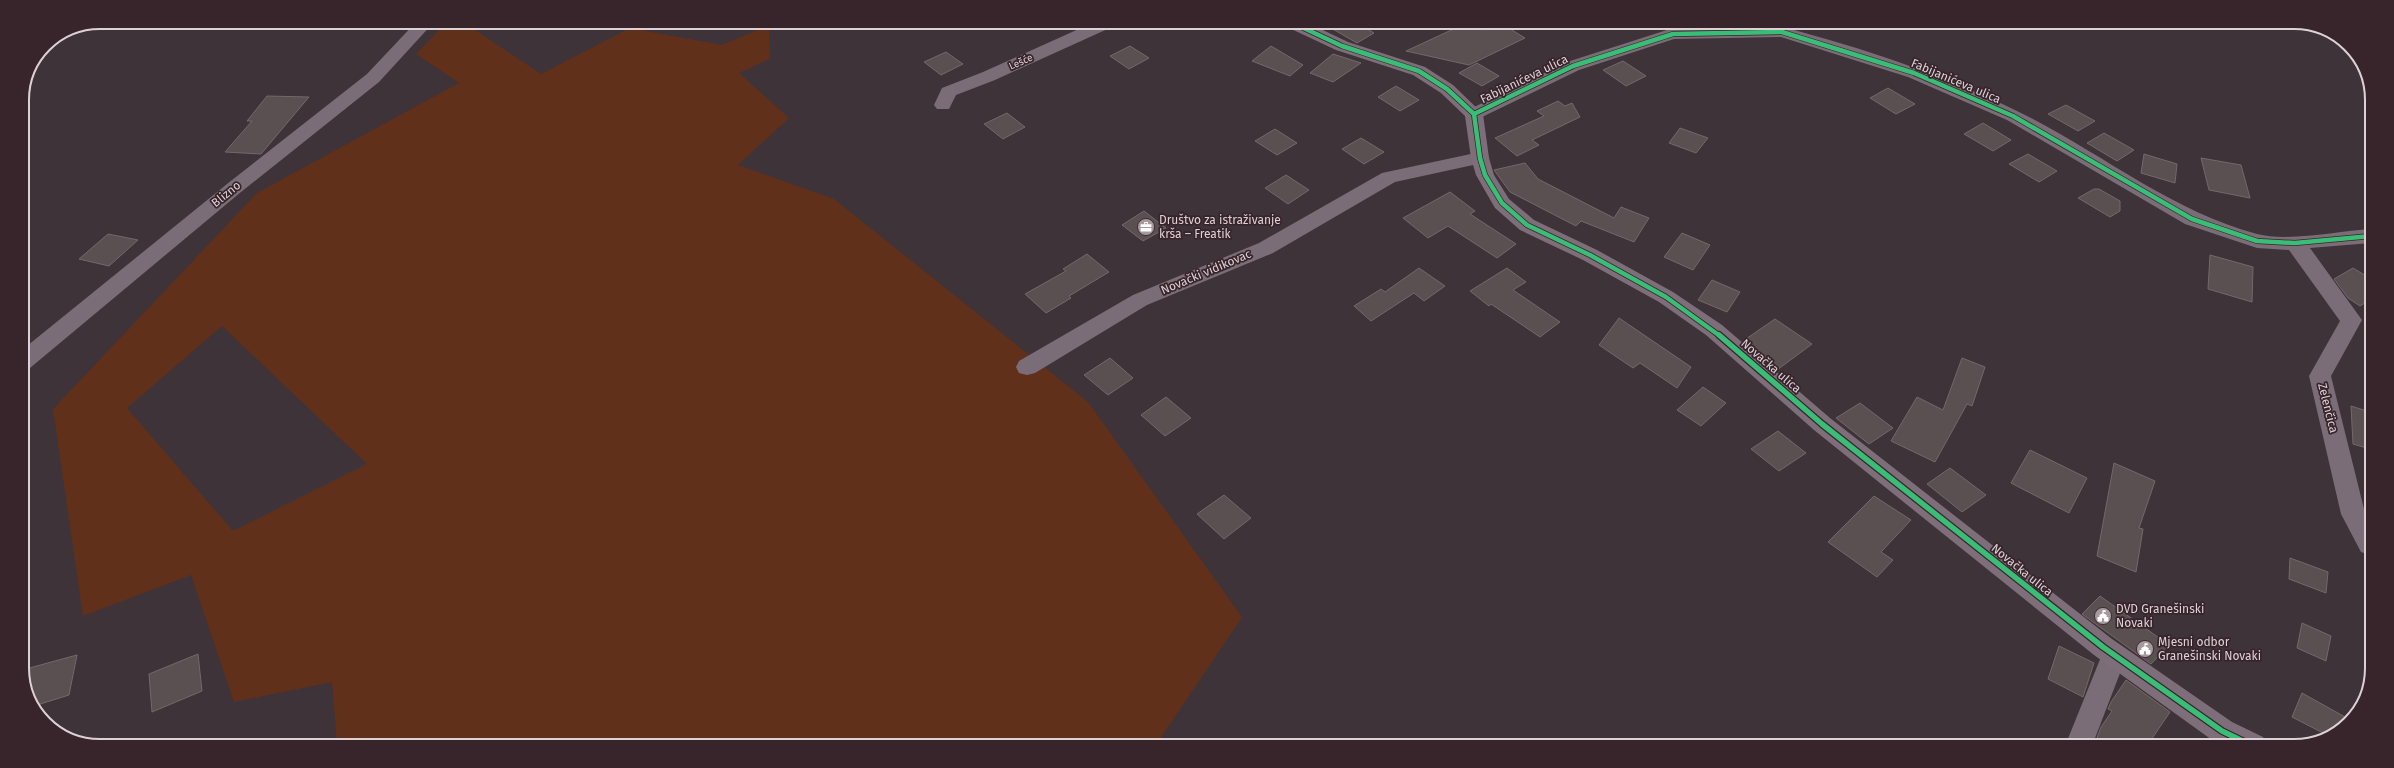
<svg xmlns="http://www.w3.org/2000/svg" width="2394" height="768" font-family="'Fira Sans',sans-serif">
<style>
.green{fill:#60301b;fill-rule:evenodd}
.building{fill:#5a5052;stroke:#73696b}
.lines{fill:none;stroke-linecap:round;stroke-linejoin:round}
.street{fill:#7a6d77;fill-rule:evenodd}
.secondary{fill:#7e6e7a;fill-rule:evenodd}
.cycleway-far1-casing{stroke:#38252c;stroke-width:6}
.cycleway-casing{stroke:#38252c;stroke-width:8}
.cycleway-far1{stroke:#3abd76;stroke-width:4.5}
.cycleway{stroke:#3abd76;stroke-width:5.5}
.labels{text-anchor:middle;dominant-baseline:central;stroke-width:3.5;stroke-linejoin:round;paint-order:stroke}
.far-street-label{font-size:10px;fill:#ded1d6;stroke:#38252c}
.street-label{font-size:12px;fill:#ded1d6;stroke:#38252c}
.poi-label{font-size:12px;fill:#ded1d6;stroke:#38252c;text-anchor:start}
.rim{fill:none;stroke:#ded1d6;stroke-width:2}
</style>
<rect width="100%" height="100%" fill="#3e3338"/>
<path class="green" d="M447 22H463L541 74 630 28 722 45 769 25 770 59 739 73 789 118 738 165 834 199 1088 402 1242 617 1156 745 337 744 332 682 234 702 191 575 83 616 53 409 257 193 459 83 416 54ZM222 326 367 464 233 531 127 408Z"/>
<g class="building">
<path d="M1324 24H1359L1374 33 1357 43Z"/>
<path d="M1474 24 1485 30 1502 24 1525 38 1469 65 1406 51 1458 27 1462 29Z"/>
<path d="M1130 46 1149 58 1129 69 1110 56Z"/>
<path d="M1271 46 1303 65 1290 76 1252 61Z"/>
<path d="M946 52 963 64 941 75 924 62Z"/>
<path d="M1333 54 1361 63 1333 82 1310 73Z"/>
<path d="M1623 61 1646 76 1626 86 1603 70Z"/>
<path d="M1477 63 1499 76 1482 86 1459 73Z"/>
<path d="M1396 86 1419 100 1400 111 1378 97Z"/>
<path d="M1888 88 1915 104 1896 114 1870 98Z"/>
<path d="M267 96 309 97 261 154 225 152 252 121H247Z"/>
<path d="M1558 101 1565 106 1572 103 1580 117 1532 140 1539 145 1517 156 1495 138 1544 116 1537 111Z"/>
<path d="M2066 105 2095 121 2078 131 2048 114Z"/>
<path d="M1007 113 1025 127 1003 139 984 124Z"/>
<path d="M1983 123 2011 140 1993 151 1964 134Z"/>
<path d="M1680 128 1708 138 1696 153 1669 143Z"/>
<path d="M1275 129 1297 143 1277 155 1255 141Z"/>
<path d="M2104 133 2134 150 2117 161 2087 143Z"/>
<path d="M1361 138 1384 152 1364 164 1342 149Z"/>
<path d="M2028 154 2057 171 2039 182 2009 164Z"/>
<path d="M2144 154 2177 164 2175 183 2141 173Z"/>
<path d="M2201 158 2241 165 2250 198 2209 190Z"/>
<path d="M1525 163 1538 179 1614 218 1621 207 1649 218 1634 242 1581 221 1576 226 1510 192 1494 170Z"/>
<path d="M1286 175 1309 190 1288 204 1265 188Z"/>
<path d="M2094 189H2099L2120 201V211L2110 217 2078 198Z"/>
<path d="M1450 192 1475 211 1470 214 1516 244 1497 258 1448 226 1428 238 1403 218Z"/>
<path d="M1144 211 1166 228 1143 241 1122 225Z"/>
<path d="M1682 233 1710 245 1693 270 1664 257Z"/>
<path d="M108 234 138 240 109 266 79 259Z"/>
<path d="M1087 254 1109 272 1069 296 1071 298 1046 313 1025 294 1066 271 1063 269Z"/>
<path d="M2210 255 2253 267 2252 302 2208 289Z"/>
<path d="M1419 268 1445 286 1424 301 1414 293 1371 321 1354 306 1381 289 1385 292Z"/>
<path d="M1507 268 1526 282 1513 290 1560 322 1540 337 1491 304 1489 306 1470 291Z"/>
<path d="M2353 268 2371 279V299L2360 306 2348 298 2334 279Z"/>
<path d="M1712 280 1740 292 1727 312 1698 300Z"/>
<path d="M1619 318 1691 367 1677 388 1640 363 1633 368 1599 345Z"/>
<path d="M1775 319 1812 344 1777 370 1743 341Z"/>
<path d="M1110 358 1133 378 1108 395 1084 375Z"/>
<path d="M1962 358 1985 367 1972 406 1967 404 1935 462 1891 441 1917 397 1943 410Z"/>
<path d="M1703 387 1726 403 1701 426 1677 410Z"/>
<path d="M1166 397 1191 418 1165 436 1141 415Z"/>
<path d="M1860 403 1893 428 1869 444 1836 418Z"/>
<path d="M2351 406 2370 412V449L2353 444Z"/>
<path d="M1778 431 1806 453 1779 471 1751 449Z"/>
<path d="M2030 450 2087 478 2069 513 2011 483Z"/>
<path d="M2114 463 2155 481 2139 528 2143 529 2136 572 2097 556Z"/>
<path d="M1950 468 1986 495 1962 512 1927 484Z"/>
<path d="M1224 495 1251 518 1224 539 1197 514Z"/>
<path d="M1874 496 1911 520 1881 552 1893 560 1877 577 1828 542Z"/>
<path d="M2290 558 2328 572 2326 593 2289 579Z"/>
<path d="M2100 596 2169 645 2151 664 2082 614Z"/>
<path d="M2302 623 2331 636 2326 661 2297 648Z"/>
<path d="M2059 646 2094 663 2083 697 2048 679Z"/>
<path d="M198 654 202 691 152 712 149 674Z"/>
<path d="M77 655 69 695 34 706 22 670Z"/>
<path d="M2126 680 2170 712 2147 746H2094L2101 727 2112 711 2108 709 2111 702Z"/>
<path d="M2302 693 2345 717 2342 730 2327 735 2292 717Z"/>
</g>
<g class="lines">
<g class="street">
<path d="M416 22H434L379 82 241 192 30 368 22 370V350L227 184 367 74Z"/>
<path d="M1092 23H1114L1112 27 995 80 956 95 949 109H937L934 105 942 88 983 72Z"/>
<path d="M1782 27C1861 47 1946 76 2019 112 2099 151 2170 211 2257 234 2289 242 2338 231 2371 229V243L2310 248 2362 320 2331 376 2365 513 2370 522V555L2361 552 2341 514 2309 376 2340 321 2289 250 2257 248 2185 224 2007 120 1908 77 1781 37 1674 39 1579 70 1480 118H1468L1465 114 1468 110 1567 62 1667 30Z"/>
<path d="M1480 152 1487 154 1489 158 1487 162 1395 182 1273 253 1147 305 1035 373 1027 375 1019 373 1016 367 1019 361 1133 295 1259 243 1382 173Z"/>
<path d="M2114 643 2123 647 2127 655 2092 746H2065L2105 647Z"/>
</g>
<path class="secondary" d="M1285 23H1308L1348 42 1425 67 1453 85 1483 114 1489 158 1494 175 1509 199 1534 220 1597 250 1673 292 1722 325 1830 418 2112 639 2232 722 2263 737 2267 746H2225L2212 740 2094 655 1814 430 1706 335 1659 302 1583 260 1520 230 1495 208 1476 175 1471 158 1465 116 1441 93 1413 75 1336 50 1287 27Z"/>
<g class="cycleway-far1-casing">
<g id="cycleway-far1">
<path d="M1293 23 1342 46 1419 71 1447 89 1474 114 1480 158 1485 175 1502 203 1527 225 1590 255 1666 297 1720 336"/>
<path d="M1474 114 1573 66 1673 34 1782 32 1914 73 2013 116 2192 219 2257 241 2295 243 2371 236"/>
</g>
</g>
<g class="cycleway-casing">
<path id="cycleway" d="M1719 335 1822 424 2103 647 2222 731 2253 746"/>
</g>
<use href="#cycleway-far1" class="cycleway-far1"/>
<use href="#cycleway" class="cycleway"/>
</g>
<defs>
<g id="office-disc" transform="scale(0.9)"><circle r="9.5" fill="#a69a9f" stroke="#38252c"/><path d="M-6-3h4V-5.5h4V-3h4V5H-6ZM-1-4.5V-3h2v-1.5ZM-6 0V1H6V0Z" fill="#fff"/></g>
<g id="civic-disc" transform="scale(0.9)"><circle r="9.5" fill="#a69a9f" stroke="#38252c"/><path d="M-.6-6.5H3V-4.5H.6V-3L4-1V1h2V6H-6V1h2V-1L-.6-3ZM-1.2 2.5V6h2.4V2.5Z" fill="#fff"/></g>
</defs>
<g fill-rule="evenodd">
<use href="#office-disc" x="1146" y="227"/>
<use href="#civic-disc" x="2103" y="616"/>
<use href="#civic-disc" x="2145" y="649"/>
</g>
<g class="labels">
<g class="far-street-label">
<text transform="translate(1021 62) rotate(-24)">Lešće</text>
</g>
<g class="street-label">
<text transform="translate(1524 79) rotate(-26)">Fabijanićeva ulica</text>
<text transform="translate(1956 81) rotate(23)">Fabijanićeva ulica</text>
<text transform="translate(226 194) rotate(-39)">Blizno</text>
<text transform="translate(1206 272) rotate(-23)">Novački vidikovac</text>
<text transform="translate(1771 366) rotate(41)">Novačka ulica</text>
<text transform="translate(2328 408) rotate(76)">Zelenčica</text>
<text transform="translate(2022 570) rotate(39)">Novačka ulica</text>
</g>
<g class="poi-label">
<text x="1159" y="220">Društvo za istraživanje<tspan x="1159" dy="14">krša – Freatik</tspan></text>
<text x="2116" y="609">DVD Granešinski<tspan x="2116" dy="14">Novaki</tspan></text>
<text x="2158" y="642">Mjesni odbor<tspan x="2158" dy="14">Granešinski Novaki</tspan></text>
</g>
</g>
<path d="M0 0H2394V768H0ZM100 29H2294A71 71 0 0 1 2365 100V668A71 71 0 0 1 2294 739H100A71 71 0 0 1 29 668V100A71 71 0 0 1 100 29Z" fill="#38252c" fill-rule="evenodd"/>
<path class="rim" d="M100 29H2294A71 71 0 0 1 2365 100V668A71 71 0 0 1 2294 739H100A71 71 0 0 1 29 668V100A71 71 0 0 1 100 29Z"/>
</svg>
